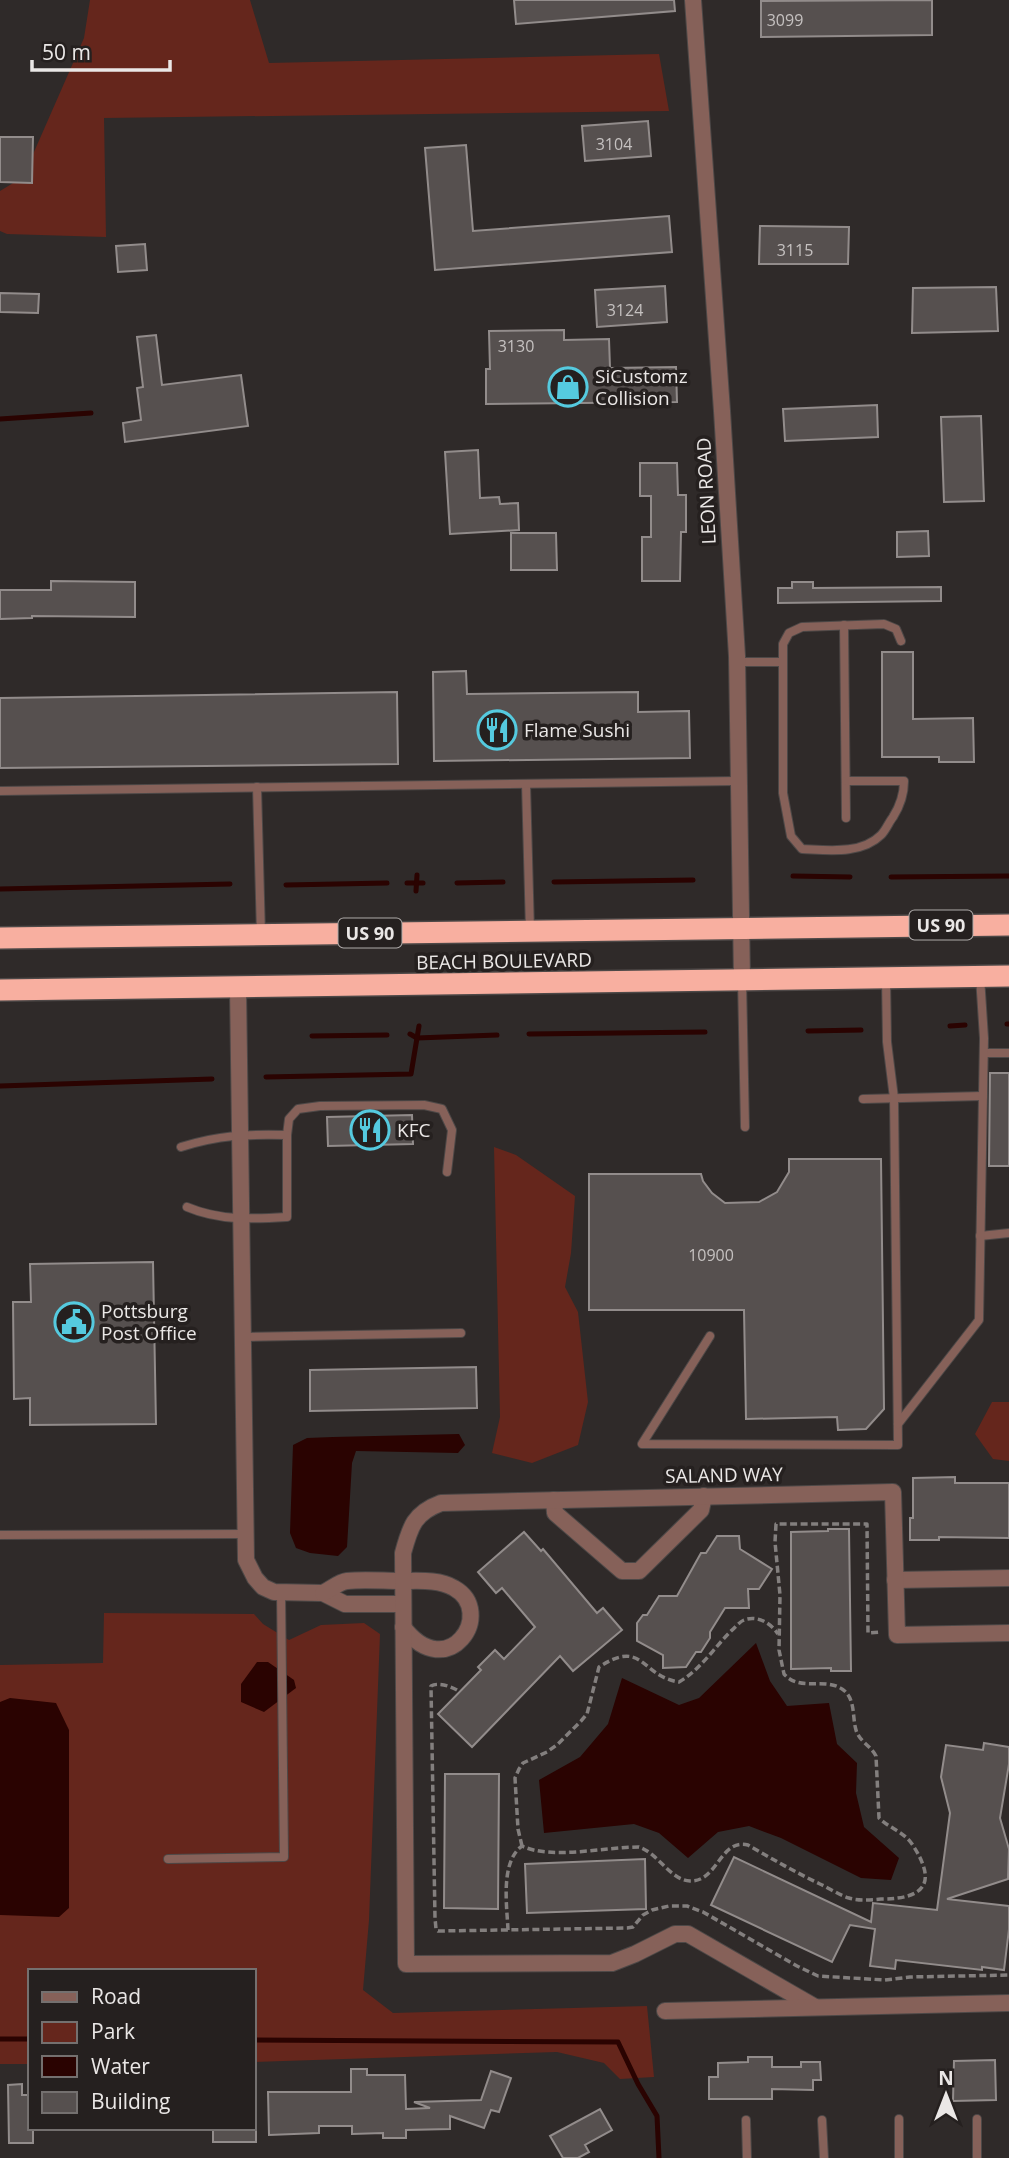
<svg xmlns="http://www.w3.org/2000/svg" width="1009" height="2158" font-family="'Open Sans',sans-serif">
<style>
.green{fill:#65261c}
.water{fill:#2a0301}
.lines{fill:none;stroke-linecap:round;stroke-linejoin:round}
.stream{stroke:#2a0301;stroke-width:5}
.building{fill:#56504f;stroke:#928c8b;stroke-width:2}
.lane-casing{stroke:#4d4847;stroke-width:10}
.street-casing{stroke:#4d4847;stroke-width:18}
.highway-casing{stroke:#4d4847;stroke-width:24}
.path{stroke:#837f7e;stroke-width:3.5;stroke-dasharray:7 3.5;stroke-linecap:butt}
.lane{stroke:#866159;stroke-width:8}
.street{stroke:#866159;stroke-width:16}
.highway{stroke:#f8afa0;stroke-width:21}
.labels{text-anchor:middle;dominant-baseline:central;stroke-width:7;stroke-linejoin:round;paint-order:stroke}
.number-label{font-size:16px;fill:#c5c1c0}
.shield{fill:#25201f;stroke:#afabaa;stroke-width:2}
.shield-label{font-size:18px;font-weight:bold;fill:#eae7e6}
.poi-label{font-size:19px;fill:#eae7e6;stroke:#25201f;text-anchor:start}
.street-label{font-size:19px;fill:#eae7e6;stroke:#25201f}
</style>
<rect width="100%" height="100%" fill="#2f2a29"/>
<g class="green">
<path d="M90 0H250L269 63 659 54 669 111 104 118 106 237 7 234 0 231V191L23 177 84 38Z"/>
<path d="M494 1147 516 1155 575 1196 571 1253 565 1287 578 1312 588 1402 578 1445 532 1463 492 1453 500 1417Z"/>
<path d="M992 1402H1009V1461L993 1459 975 1434Z"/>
<path d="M104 1613 254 1614 263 1624 289 1640 321 1625 364 1623 380 1634 369 1920 363 1990 393 2013 647 2006 654 2077 620 2079 604 2063 557 2052 254 2062V1971H30V2064H0V1665L103 1663Z"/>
</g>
<g class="water">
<path d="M459 1434 465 1445 458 1453 356 1451 352 1463 347 1547 338 1556 310 1553 296 1548 290 1533 293 1445 307 1438 333 1437Z"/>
<path d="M756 1643 770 1681 787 1706 829 1703 837 1744 857 1763 856 1793 864 1827 899 1858 891 1880 861 1878 781 1838 749 1826 718 1832 688 1858 659 1833 634 1824 544 1833 539 1780 580 1757 608 1724 622 1678 679 1705 699 1698Z"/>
<path d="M257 1662H268L294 1680 296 1688 264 1712 241 1702V1684Z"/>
<path d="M10 1698 56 1703 69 1730V1908L59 1917 0 1915V1702Z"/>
</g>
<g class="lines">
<g class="stream">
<path d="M0 419 91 413"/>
<path d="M793 876 850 877"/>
<path d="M891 877 1009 876"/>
<path d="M554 882 693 880"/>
<path d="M407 883H423"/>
<path d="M457 883 503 882"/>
<path d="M286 885 387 883"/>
<path d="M0 889 230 884"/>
<path d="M416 891 417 875"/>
<path d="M1007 1024H1009"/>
<path d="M950 1026 965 1025"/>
<path d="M808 1031 861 1030"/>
<path d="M410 1034 417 1038 497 1035"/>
<path d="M529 1034 705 1032"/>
<path d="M312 1036 387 1035"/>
<path d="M266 1077 411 1074 419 1026"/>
<path d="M0 1086 212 1079"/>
<path d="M0 2039H30"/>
<path d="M254 2040 618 2042 638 2084 657 2116 659 2158"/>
</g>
</g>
<g class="building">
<path d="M514 0H674L675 11 516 24Z"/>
<path d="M932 0V35L761 37V1Z"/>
<path d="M648 121 651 156 585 161 582 126Z"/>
<path d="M0 137H33L32 183 0 182Z"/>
<path d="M466 145 473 231 669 216 672 252 435 270 425 148Z"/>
<path d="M760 226 849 227 848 264H759Z"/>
<path d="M145 244 147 270 118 272 116 246Z"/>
<path d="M665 286 667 322 597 327 595 290Z"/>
<path d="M996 287 998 331 912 333 913 288Z"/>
<path d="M0 293 39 294 38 313 0 312Z"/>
<path d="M564 330V340L609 339 610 368 676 367 677 402 486 404V369H490L489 331Z"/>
<path d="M156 335 162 385 241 375 248 426 125 442 123 423 141 420 137 388 143 387 137 337Z"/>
<path d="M877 405 878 437 785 441 783 409Z"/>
<path d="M981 416 984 501 944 502 941 417Z"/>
<path d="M478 450 480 498 499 497 500 504 518 503 519 530 450 534 445 452Z"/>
<path d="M640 463H677L678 495H686V532H681L680 581H642V537H651V496H640Z"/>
<path d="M928 531 929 556 897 557V532Z"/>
<path d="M511 533H556L557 570H511Z"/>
<path d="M51 581 135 582V617L32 616V618L0 619V590H51Z"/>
<path d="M792 582H813V588L941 587V601L778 603V588H792Z"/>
<path d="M882 652H913V719L973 718 974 762H939V757H882Z"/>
<path d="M466 671 467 694 638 692V712L689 711 690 758 434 761 433 672Z"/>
<path d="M397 692 398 764 0 768V698Z"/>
<path d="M990 1073H1009V1166H989Z"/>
<path d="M412 1115 413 1144 328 1146 327 1117Z"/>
<path d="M789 1159H881L884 1409 866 1429 838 1430 837 1417 746 1419 744 1310H589V1174H701L703 1181 712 1193 725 1203 759 1202 777 1192 789 1172Z"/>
<path d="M153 1262 156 1424 30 1425V1398L14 1399 13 1302H31L30 1264Z"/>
<path d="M476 1367 477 1408 310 1411V1370Z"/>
<path d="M955 1477V1483H1009V1538L939 1537V1540H910V1518H913V1478Z"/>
<path d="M828 1529H849L851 1671H831V1668L791 1669V1532L828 1531Z"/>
<path d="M524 1532 541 1551 543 1549 597 1613 603 1608 622 1630 573 1671 560 1656 472 1747 438 1714 481 1670 478 1667 495 1650 504 1659 535 1627 502 1588 496 1593 478 1572Z"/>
<path d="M717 1536H739L740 1549 772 1569 759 1589H748L749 1608H725L710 1632V1638L701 1652H696L686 1667 663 1668V1655L637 1641V1623L643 1615H647L659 1596H677L701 1553H706Z"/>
<path d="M984 1743 1009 1747V1764L1000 1818 1009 1849 1008 1879 947 1899 1009 1906V1929L1004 1970 982 1967V1970L896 1960 895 1969 870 1966 875 1929 850 1925 832 1962 711 1905 734 1857 871 1922 873 1903 937 1910 950 1813 941 1777 946 1745 983 1750Z"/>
<path d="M445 1774H499L498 1909 444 1908Z"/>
<path d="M645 1859 646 1909 527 1913 525 1864Z"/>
<path d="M748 2057H772V2067H801V2062H820L821 2080H813V2090L772 2089V2099H709V2077H718V2063L748 2062Z"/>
<path d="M995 2060 996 2100 953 2101 954 2061Z"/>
<path d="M351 2069H367V2075H405L406 2109 430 2108 414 2102 481 2100 491 2071 511 2078 499 2112 491 2110 484 2128 450 2116V2129L406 2130V2138H383V2133L352 2134V2126H319V2133L269 2135 268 2092H351Z"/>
<path d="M22 2084V2095H30V2128H33V2143H9L8 2085Z"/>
<path d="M600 2109 612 2130 585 2145 589 2152 578 2158H563L550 2136Z"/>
<rect x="213" y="2128" width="43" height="14"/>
</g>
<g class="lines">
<g class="lane-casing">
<g id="lane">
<path d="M844 625 846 818"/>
<path d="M737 662H783"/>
<path d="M846 781H904C904 794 900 806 893 817 889 822 886 830 881 835 861 855 827 850 802 849L791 836 783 793V644L789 633 802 627 884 624 896 629 901 641"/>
<path d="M526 784 530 931"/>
<path d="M257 787 261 935"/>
<path d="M0 791 738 781"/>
<path d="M742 980 745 1127"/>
<path d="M984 1053H1009"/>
<path d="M863 1099 983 1096"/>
<path d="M287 1135 289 1119 298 1109 320 1106 424 1105 442 1109 452 1130 447 1172"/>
<path d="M181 1147C219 1135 247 1134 287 1135V1217C253 1219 220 1221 187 1207"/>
<path d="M980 1236 1009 1233"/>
<path d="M710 1336 642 1444 898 1445 894 1098 887 1042 886 978"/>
<path d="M243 1337 461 1333"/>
<path d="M898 1424 979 1320 984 1038 980 977"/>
<path d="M0 1535 246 1534"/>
<path d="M168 1859 284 1857 281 1592"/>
<path d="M899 2119V2158"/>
<path d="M746 2120 747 2158"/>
<path d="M822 2120 824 2158"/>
<path d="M977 2158V2119"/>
</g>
</g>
<g class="street-casing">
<g id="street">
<path d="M693 0 722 411 737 656 742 980"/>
<path d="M238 988 246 1560 255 1578 263 1587 274 1592 323 1593 345 1604H403"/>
<path d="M554 1500 555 1513 622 1571H639L701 1510 704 1496"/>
<path d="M895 1580 1009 1578"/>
<path d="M323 1593C331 1589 339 1582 347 1581 364 1579 384 1581 401 1581 418 1581 439 1579 454 1588 497 1612 448 1686 403 1627"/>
<path d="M815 2007 688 1934H675L635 1954 612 1963 406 1964 403 1553C410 1527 414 1513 441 1503L893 1492 897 1635 1009 1633"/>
<path d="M665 2011 1009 2003"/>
</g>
</g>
<g class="highway-casing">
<g id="highway">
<path d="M0 938 1009 925"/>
<path d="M0 990 1009 976"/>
</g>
</g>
<g class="path">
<path d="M457 1690C450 1686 438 1682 431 1686L435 1918 436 1929 438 1931 627 1928 633 1927 643 1915 652 1910 669 1906H687L703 1912 797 1966 818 1976 885 1980 910 1977 1009 1975"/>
<path d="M522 1846 518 1829 515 1778 519 1769 523 1763 547 1752 558 1744 581 1721 587 1714 599 1667C644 1638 640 1676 679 1682 700 1670 714 1648 731 1631 735 1628 739 1622 744 1620 757 1615 771 1623 778 1634"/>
<path d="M508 1930C507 1906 500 1862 522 1846 551 1860 605 1847 639 1847 658 1853 670 1880 690 1881 718 1882 720 1838 748 1845 772 1859 795 1872 820 1884 829 1888 839 1895 849 1898 859 1901 870 1900 881 1899 925 1899 938 1883 912 1844 904 1832 889 1828 879 1818L876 1756C871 1746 859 1741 856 1730 852 1717 856 1698 842 1689 824 1677 800 1692 784 1674L779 1650 780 1595 775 1542 776 1524H867L868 1633 880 1632"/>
</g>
<use href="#lane" class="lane"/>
<use href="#street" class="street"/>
<use href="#highway" class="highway"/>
</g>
<defs>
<g id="shop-ring" transform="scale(2.0125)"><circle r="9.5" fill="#25201f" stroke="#55cadf" stroke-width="1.5"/><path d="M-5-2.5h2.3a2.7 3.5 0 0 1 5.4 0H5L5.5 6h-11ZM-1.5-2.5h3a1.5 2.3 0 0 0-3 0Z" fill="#55cadf"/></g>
<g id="restaurant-ring" transform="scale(2.0125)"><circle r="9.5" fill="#25201f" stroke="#55cadf" stroke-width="1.5"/><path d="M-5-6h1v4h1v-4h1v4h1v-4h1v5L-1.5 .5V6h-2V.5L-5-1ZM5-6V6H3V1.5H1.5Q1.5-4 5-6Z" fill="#55cadf"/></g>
<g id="civic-ring" transform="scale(2.0125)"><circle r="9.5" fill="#25201f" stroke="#55cadf" stroke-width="1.5"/><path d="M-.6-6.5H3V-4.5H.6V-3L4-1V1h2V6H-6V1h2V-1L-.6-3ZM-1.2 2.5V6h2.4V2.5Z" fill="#55cadf"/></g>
</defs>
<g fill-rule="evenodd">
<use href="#shop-ring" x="568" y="387"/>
<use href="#restaurant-ring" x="497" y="730"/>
<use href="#restaurant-ring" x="370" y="1130"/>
<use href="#civic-ring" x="74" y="1322"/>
</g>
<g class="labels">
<g class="number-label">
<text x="785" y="20">3099</text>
<text x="614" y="144">3104</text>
<text x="795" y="250">3115</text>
<text x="625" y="310">3124</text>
<text x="516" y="346">3130</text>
<text x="711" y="1255">10900</text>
</g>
<g class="shield">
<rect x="909.5" y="910.5" width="63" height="29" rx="5"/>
<rect x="338.5" y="918.5" width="63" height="29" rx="5"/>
</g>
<g class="shield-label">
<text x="941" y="925">US 90</text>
<text x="370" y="933">US 90</text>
</g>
<g class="poi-label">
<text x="595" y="376">SiCustomz<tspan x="595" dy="22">Collision</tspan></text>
<text x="524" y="730">Flame Sushi</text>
<text x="397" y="1130">KFC</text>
<text x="101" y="1311">Pottsburg<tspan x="101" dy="22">Post Office</tspan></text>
</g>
<g class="street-label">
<text transform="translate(706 491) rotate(-93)">LEON ROAD</text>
<text transform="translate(504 961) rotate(-1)">BEACH BOULEVARD</text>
<text transform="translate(724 1475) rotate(-1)">SALAND WAY</text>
</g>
</g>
<rect x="28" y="1969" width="228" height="161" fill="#25201f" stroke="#74706f" stroke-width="2"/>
<rect x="42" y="1992" width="35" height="10" fill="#866159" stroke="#74706f" stroke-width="2"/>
<text x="91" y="2004" font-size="21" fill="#eae7e6">Road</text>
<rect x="42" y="2022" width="35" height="21" fill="#65261c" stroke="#74706f" stroke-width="2"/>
<text x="91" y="2039" font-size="21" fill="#eae7e6">Park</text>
<rect x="42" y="2056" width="35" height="21" fill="#2a0301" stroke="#74706f" stroke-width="2"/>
<text x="91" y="2074" font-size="21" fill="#eae7e6">Water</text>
<rect x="42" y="2092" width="35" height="21" fill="#56504f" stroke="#74706f" stroke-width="2"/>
<text x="91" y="2109" font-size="21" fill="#eae7e6">Building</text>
<g transform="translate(946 2095)" stroke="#25201f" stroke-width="5" paint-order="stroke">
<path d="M0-5L12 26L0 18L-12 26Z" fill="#eae7e6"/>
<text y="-10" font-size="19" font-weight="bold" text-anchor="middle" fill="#eae7e6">N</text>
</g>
<path d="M32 60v10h138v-10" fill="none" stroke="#eae7e6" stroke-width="3.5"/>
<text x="42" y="60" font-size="21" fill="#eae7e6" stroke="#25201f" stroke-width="5" paint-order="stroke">50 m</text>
</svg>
